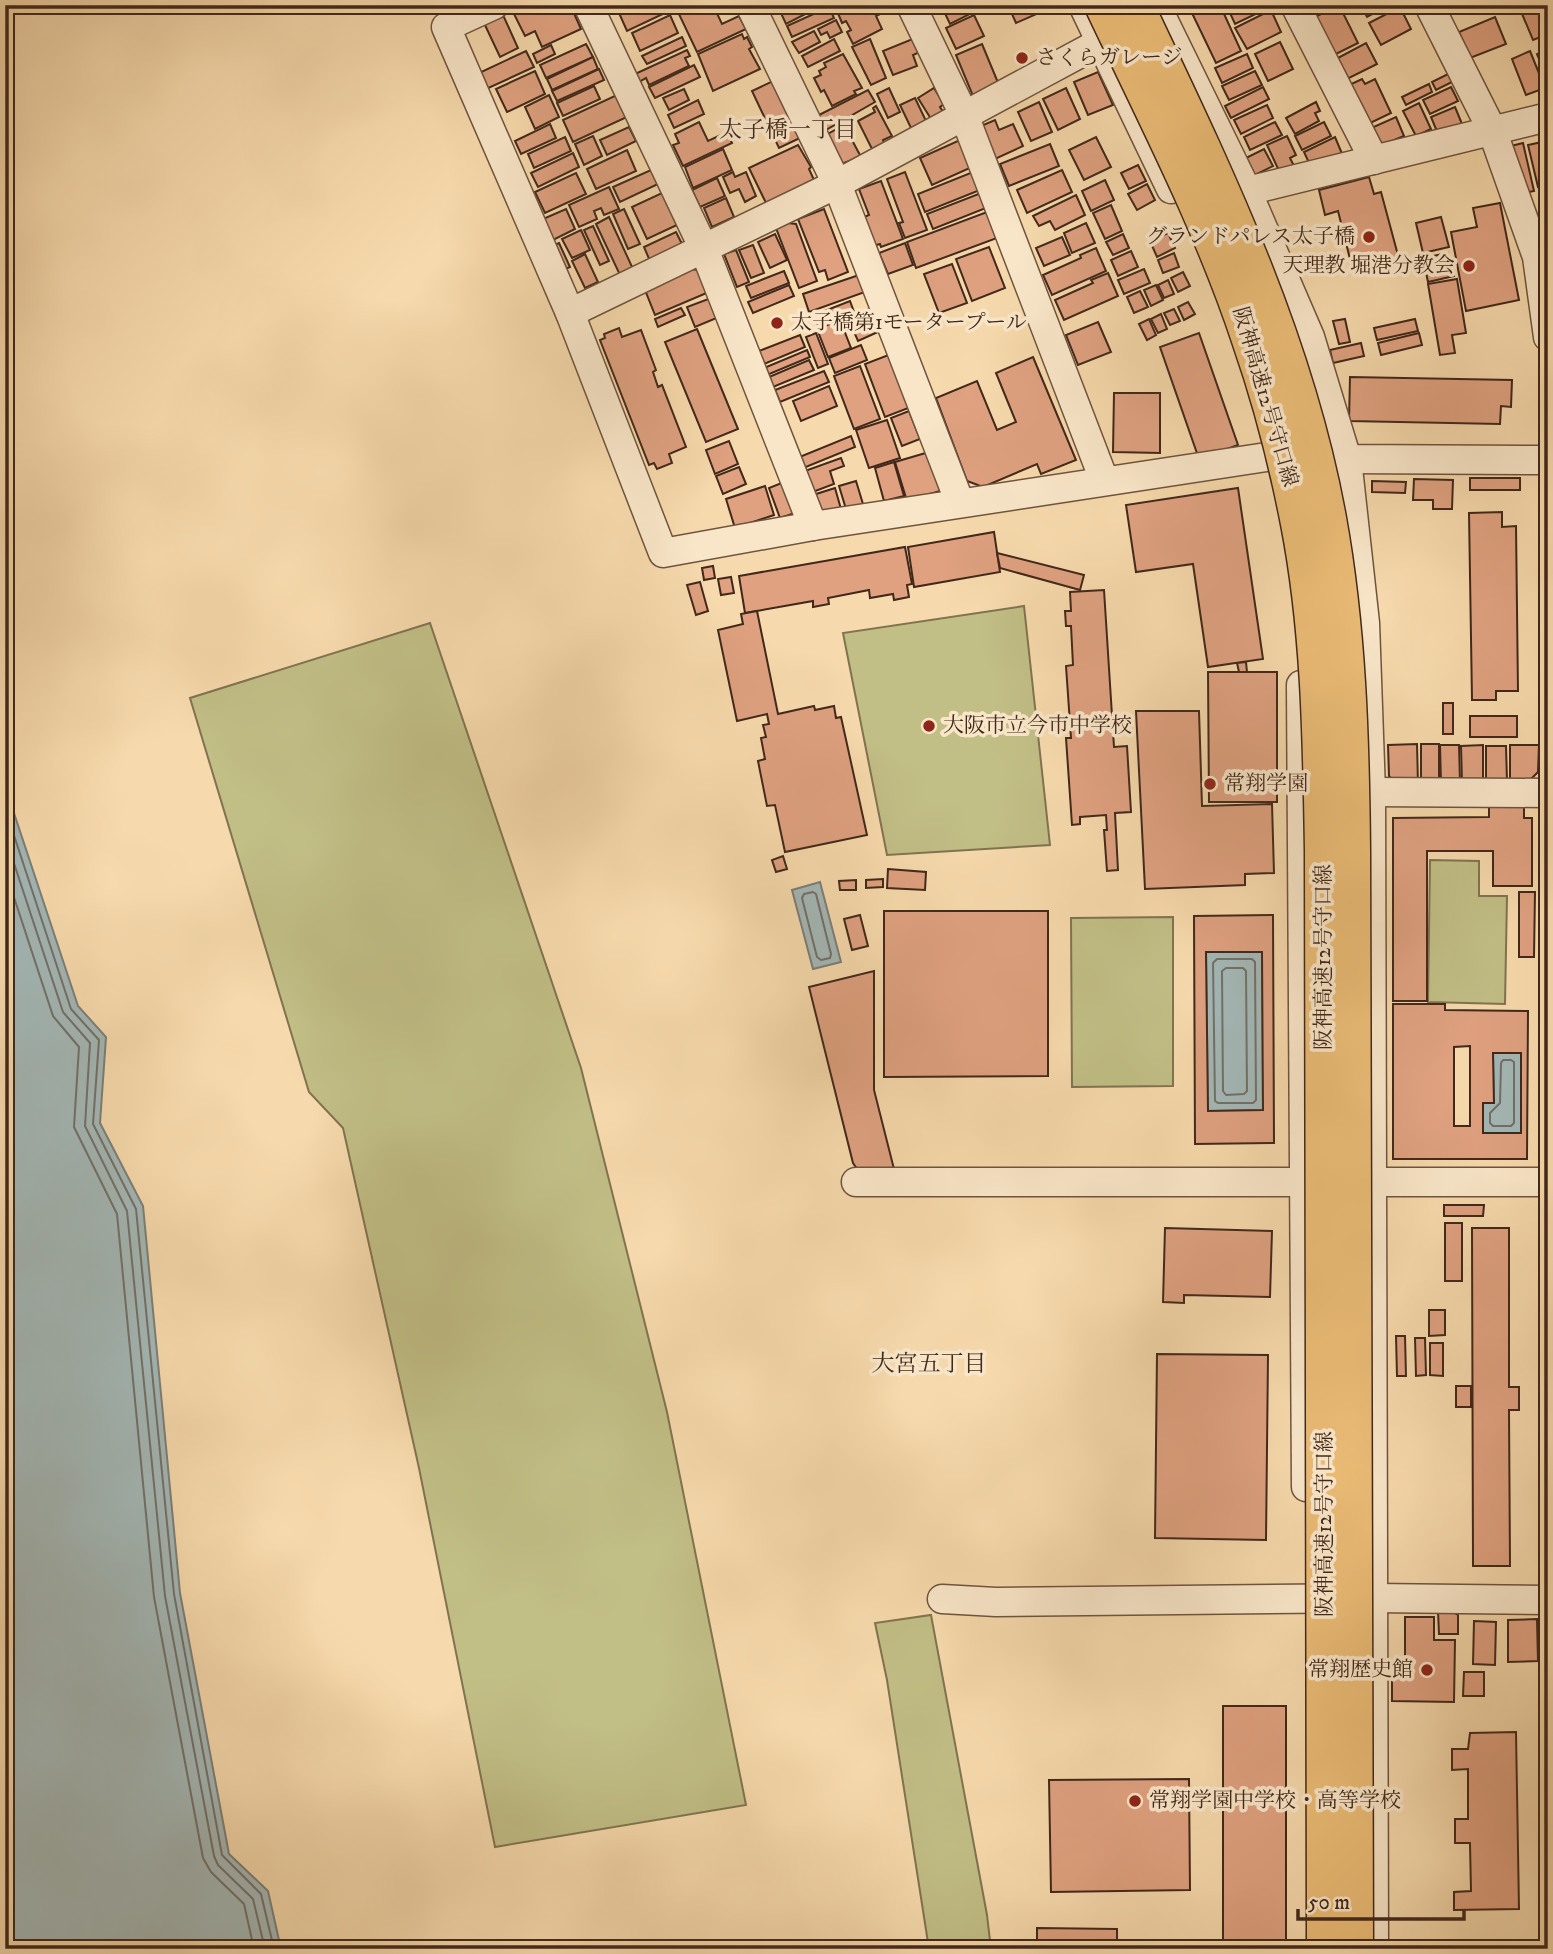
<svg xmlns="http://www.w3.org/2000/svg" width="1553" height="1954" font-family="'IM FELL DW Pica','Noto Serif JP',serif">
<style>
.green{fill:#c1be86;stroke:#817350;stroke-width:2}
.water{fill:#a3b7b6;stroke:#7c7e78;stroke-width:2}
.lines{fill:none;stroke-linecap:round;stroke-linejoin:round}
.shore{stroke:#727068;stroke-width:2}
.building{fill:#dfa180;stroke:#41281a;stroke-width:2;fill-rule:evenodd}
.minor-casing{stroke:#6e543e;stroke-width:31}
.minor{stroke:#f9e6c9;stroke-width:28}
.highway-bridge-casing{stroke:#41281a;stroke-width:41;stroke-linecap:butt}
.highway-bridge{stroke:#ebbc76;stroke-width:38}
.poi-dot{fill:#8f2418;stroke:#f9e6c9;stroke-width:2.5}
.labels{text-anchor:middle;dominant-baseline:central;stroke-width:7;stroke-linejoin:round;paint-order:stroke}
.poi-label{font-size:21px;fill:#41281a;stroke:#f9e6c9;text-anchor:start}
.street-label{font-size:21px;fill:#41281a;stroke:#f9e6c9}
.neighbourhood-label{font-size:23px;fill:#41281a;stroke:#f9e6c9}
</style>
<rect width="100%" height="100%" fill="#f6d9ac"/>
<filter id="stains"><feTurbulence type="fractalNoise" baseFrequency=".00286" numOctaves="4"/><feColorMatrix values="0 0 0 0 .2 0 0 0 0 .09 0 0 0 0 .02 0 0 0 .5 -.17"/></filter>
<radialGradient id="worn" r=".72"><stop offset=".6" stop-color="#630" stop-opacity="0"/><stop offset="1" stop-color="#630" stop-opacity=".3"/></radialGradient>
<g class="green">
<path d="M1024 606 1050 845 887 855 843 633Z"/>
<path d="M430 623 581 1068 667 1412 746 1805 495 1847 419 1468 343 1128 309 1092 190 698Z"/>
<path d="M1430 860 1479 861V896H1507L1505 1004 1428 1002Z"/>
<path d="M1173 917V1086L1072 1087 1071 918Z"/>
<path d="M931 1615 987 1915 991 1949H929L887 1680 875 1623Z"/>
</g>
<g class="water">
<path d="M5 786 78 1006 106 1037 100 1123 143 1206 180 1593 229 1854 268 1891 281 1949H5Z"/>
<path d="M820 882 841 962 813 969 792 890Z"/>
<path d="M1206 952H1262L1263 1110 1208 1111Z"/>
<path d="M1493 1053H1521V1133H1483V1103L1494 1102Z"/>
</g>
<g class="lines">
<g class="shore">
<path d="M5 808 71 1009 99 1040 93 1124 136 1209 174 1594 222 1855 261 1894 274 1949"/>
<path d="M5 836 63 1012 90 1043 85 1126 127 1211 165 1596 214 1856 218 1865 253 1899 265 1949"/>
<path d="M5 870 53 1016 79 1047 74 1127 117 1214 154 1597 203 1858 211 1872 244 1904 254 1949"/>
<path d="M813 892 816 894 831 954 830 958 821 960 817 957 802 898 804 894Z"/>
<path d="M1217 959H1252L1255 962 1256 1100 1253 1103H1218L1215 1101 1213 963Z"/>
<path d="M1226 968H1243L1246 971 1247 1091 1244 1094 1226 1095 1223 1091 1222 971Z"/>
<path d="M1503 1060H1511L1514 1062V1123L1511 1126H1493L1490 1123V1113L1500 1103 1501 1063Z"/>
</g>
</g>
<g class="building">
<path d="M522 5H565L569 13 573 11 581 29 542 47 535 31 525 36 512 10Z"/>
<path d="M603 5H628L608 15Z"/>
<path d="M637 5H662L665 13 627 31 619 13Z"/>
<path d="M687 5H713L722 24 739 16 746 29 697 52 677 10Z"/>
<path d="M792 5H823L786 24 780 11Z"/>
<path d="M836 5H881L877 7 880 14 876 16 882 29 853 44 847 32 851 30 846 21 842 23 835 6Z"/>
<path d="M945 5H986V6L950 24 942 7Z"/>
<path d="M1008 5H1047L1048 9 1016 23Z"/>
<path d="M1204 5H1220L1241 51 1216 63 1191 11Z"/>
<path d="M1245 5H1262L1264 10 1235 24 1230 13Z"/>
<path d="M1339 5 1358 43 1334 55 1315 17Z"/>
<path d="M1361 5H1389L1367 17Z"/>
<path d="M1530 5H1548V34L1533 40 1520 9Z"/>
<path d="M829 7 834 18 792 37 787 26Z"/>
<path d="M1400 7 1411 29 1381 45 1369 23Z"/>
<path d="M1271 10 1281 32 1247 49 1235 28Z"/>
<path d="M503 15 518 48 500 57 484 23Z"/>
<path d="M670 15 678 33 640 51 632 33Z"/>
<path d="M974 15 984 36 956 49 946 28Z"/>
<path d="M1495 17 1506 44 1470 58 1459 32Z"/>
<path d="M836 20 842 32 830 38 827 32 821 35 818 29Z"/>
<path d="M814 31 820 42 799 53 792 42Z"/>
<path d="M742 34 744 39 747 37 752 47 749 49 760 69 713 91 698 54Z"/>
<path d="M682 37 686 46 647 64 642 56Z"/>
<path d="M915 38 920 52 913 55 917 66 893 75 883 51Z"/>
<path d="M834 39 840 51 808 67 802 56Z"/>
<path d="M870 39 886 78 871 85 852 47Z"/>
<path d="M1280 42 1293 69 1268 81 1255 54Z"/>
<path d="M1366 43 1377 64 1347 79 1336 59Z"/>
<path d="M586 44 593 57 546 78 540 65Z"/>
<path d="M982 44 999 85 973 96 956 55Z"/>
<path d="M551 45 555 54 537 63 533 54Z"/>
<path d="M687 50 690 56 685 58 689 66 649 85 646 78 639 82 635 74Z"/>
<path d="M1548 50V81L1537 54Z"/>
<path d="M526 51 534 67 484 90 477 74Z"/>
<path d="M1530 51 1545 88 1526 95 1512 59Z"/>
<path d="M843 54 862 88 854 91 856 94 832 106 824 90 821 92 814 78 821 75 819 71 826 67 824 63Z"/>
<path d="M1247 54 1253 68 1222 83 1215 68Z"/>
<path d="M593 57 598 69 552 90 547 79Z"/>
<path d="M694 65 700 77 655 98 649 87Z"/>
<path d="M599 69 604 80 557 101 552 91Z"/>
<path d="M535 71 545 94 507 112 496 89Z"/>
<path d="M1255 71 1262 85 1229 100 1222 86Z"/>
<path d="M1098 72 1113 105 1088 115 1074 82Z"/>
<path d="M1450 73 1454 81 1436 90 1432 82Z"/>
<path d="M1362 79 1365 84 1375 79 1391 113 1364 126 1345 87Z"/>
<path d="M773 81 800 138 779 148 752 91Z"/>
<path d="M1429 84 1432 92 1406 105 1402 97Z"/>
<path d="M594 86 600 99 563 116 557 103Z"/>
<path d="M1263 87 1269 99 1231 118 1225 106Z"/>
<path d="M1451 87 1458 101 1430 114 1423 100Z"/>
<path d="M889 88 900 112 888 118 877 94Z"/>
<path d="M934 88 944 104 940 107 943 112 931 119 918 98Z"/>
<path d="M1066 88 1080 119 1058 130 1043 99Z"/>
<path d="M684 89 689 100 669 110 663 98Z"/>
<path d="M868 90 875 102 824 131 817 116Z"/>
<path d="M619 94 629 116 573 142 563 120Z"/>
<path d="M549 95 559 117 535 129 525 107Z"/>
<path d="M915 98 926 121 911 128 900 105Z"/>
<path d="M698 100 704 114 674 128 668 115Z"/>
<path d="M1039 102 1052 132 1031 141 1018 112Z"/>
<path d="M1316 102 1320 111 1315 113 1319 121 1295 134 1286 118Z"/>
<path d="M1419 103 1431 129 1416 136 1403 111Z"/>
<path d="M1267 105 1273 118 1241 134 1234 120Z"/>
<path d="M876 106 892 136 883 140 884 143 872 149 858 121 875 112 873 108Z"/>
<path d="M1455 107 1462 124 1438 134 1431 117Z"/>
<path d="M1396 117 1404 136 1377 147 1369 129Z"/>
<path d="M995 120 999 130 1013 124 1023 146 995 159 981 126Z"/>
<path d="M699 122 708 141 727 132 732 143 683 166 673 145 679 143 675 134Z"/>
<path d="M1275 122 1282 135 1250 150 1244 137Z"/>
<path d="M1324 122 1331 136 1302 150 1295 136Z"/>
<path d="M550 124 556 138 521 154 515 141Z"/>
<path d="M844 125 861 157 841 164 826 135Z"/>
<path d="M629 127 636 141 607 155 600 140Z"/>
<path d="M593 136 602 156 584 165 575 144Z"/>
<path d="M1287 136 1296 155 1290 158 1294 166 1280 173 1267 145Z"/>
<path d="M565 137 571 151 534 168 528 154Z"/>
<path d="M1096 137 1111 167 1084 180 1069 150Z"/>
<path d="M1335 137 1343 156 1310 165 1304 152Z"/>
<path d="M960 140 972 167 932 185 920 158Z"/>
<path d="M1542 142 1548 169V185L1538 187 1528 145Z"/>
<path d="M1523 143 1534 191 1518 194 1507 147Z"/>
<path d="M1050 144 1059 166 1009 186 1000 164Z"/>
<path d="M798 145 811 167 809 169 814 180 766 203 749 168Z"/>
<path d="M723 149 732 170 693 188 685 167Z"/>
<path d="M1264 149 1273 166 1255 175 1246 158Z"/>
<path d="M627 150 636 171 596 189 587 169Z"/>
<path d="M573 153 579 167 538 187 531 173Z"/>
<path d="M1138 165 1146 181 1129 189 1121 173Z"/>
<path d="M651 170 658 184 620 202 613 187Z"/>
<path d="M1062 170 1072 192 1027 213 1017 190Z"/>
<path d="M733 172 735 177 746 172 756 196 745 202 739 189 730 193 723 177Z"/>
<path d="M905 172 927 230 905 238 899 223 903 222 887 179Z"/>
<path d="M973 172 980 190 925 212 918 194Z"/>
<path d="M576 173 586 194 545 213 535 192Z"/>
<path d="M1369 177 1374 194 1381 192 1399 259 1353 271 1338 211 1325 215 1319 190Z"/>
<path d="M717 178 725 196 700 207 692 190Z"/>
<path d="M1105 180 1114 200 1091 211 1082 191Z"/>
<path d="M881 181 903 239 881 247 880 244 873 246 862 218 869 215 859 189Z"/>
<path d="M1147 184 1155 200 1137 210 1128 194Z"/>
<path d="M609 187 619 209 604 215 601 208 594 211 597 219 579 227 569 205Z"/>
<path d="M662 193 677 225 647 239 632 207Z"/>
<path d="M981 193 986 208 933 229 927 214Z"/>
<path d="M1076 195 1085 215 1055 230 1050 221 1039 226 1033 216Z"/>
<path d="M726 198 734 217 712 227 704 208Z"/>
<path d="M1500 203 1519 300 1466 311 1451 232 1477 227 1473 208Z"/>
<path d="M1111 205 1122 231 1105 239 1093 213Z"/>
<path d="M566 209 575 229 553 240 543 219Z"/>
<path d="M624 209 640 244 628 249 613 214Z"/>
<path d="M824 209 848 272 828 280 825 270 819 272 798 219Z"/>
<path d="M987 212 997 238 916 268 907 242Z"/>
<path d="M609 217 633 269 620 275 596 224Z"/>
<path d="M1441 217 1449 247 1423 253 1416 223Z"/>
<path d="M788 223 796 224 817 281 799 288 776 228Z"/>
<path d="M1086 223 1095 243 1072 253 1064 233Z"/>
<path d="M593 226 609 261 600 265 584 230Z"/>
<path d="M581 230 590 250 572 258 562 239Z"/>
<path d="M676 232 683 246 650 261 644 247Z"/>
<path d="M1168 233 1175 248 1157 257 1150 241Z"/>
<path d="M775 234 787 260 770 268 758 242Z"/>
<path d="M1123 234 1129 248 1113 255 1106 242Z"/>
<path d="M1062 237 1070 255 1044 266 1036 248Z"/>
<path d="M559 243 570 267 559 272 548 248Z"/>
<path d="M905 243 913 265 888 274 879 253Z"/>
<path d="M753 245 764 273 751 278 739 250Z"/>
<path d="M989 247 1005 288 972 301 956 259Z"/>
<path d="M1096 248 1106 271 1052 295 1043 275 1081 258 1080 255Z"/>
<path d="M736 250 749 282 737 287 724 254Z"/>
<path d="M1131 251 1138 267 1118 276 1111 260Z"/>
<path d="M1174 253 1179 267 1163 273 1158 260Z"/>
<path d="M1448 253 1454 276 1428 282 1423 258Z"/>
<path d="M585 254 598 282 585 288 572 261Z"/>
<path d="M952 264 967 303 939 313 924 274Z"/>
<path d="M690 269 699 270 709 292 655 315 645 290Z"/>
<path d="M1144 269 1150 283 1124 294 1118 280Z"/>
<path d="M784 271 789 283 751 298 746 286Z"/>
<path d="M1183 272 1190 286 1178 292 1171 278Z"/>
<path d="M1108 273 1118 296 1064 320 1055 300 1093 283 1091 280Z"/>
<path d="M859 275 865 292 809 312 803 294Z"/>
<path d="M1457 279 1466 333 1452 335 1455 353 1440 355 1428 284Z"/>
<path d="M1168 280 1174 294 1164 298 1158 285Z"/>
<path d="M789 285 794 296 753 313 748 302Z"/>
<path d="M1156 285 1163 300 1151 306 1144 290Z"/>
<path d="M1140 291 1148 307 1134 313 1127 297Z"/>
<path d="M711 298 719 317 695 327 687 307Z"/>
<path d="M850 301 854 312 818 326 814 315Z"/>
<path d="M1188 302 1195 314 1184 320 1178 307Z"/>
<path d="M681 308 685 315 658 327 655 319Z"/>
<path d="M868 309 878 332 858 341 848 318Z"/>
<path d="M1174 309 1180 321 1170 325 1164 313Z"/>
<path d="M1161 314 1167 329 1158 333 1151 319Z"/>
<path d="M1149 319 1156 335 1147 340 1139 324Z"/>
<path d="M1345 319 1350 342 1339 344 1333 321Z"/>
<path d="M1415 319 1418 331 1377 340 1374 328Z"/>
<path d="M840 320 851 348 828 357 817 329Z"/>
<path d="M1098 322 1111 352 1078 365 1066 335Z"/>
<path d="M619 328 622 337 641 330 656 370 653 372 658 387 662 385 686 447 669 454 672 463 657 469 654 463 649 465 600 340 605 338 604 334Z"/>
<path d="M697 329 738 429 706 442 665 342Z"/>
<path d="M816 333 828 364 818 368 806 337Z"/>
<path d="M1199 333 1238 445 1199 459 1160 347Z"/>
<path d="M1419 333 1422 345 1381 355 1378 343Z"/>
<path d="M800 335 805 347 764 364 759 351Z"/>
<path d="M1361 343 1364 356 1333 363 1330 350Z"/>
<path d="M861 345 867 360 835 373 829 358Z"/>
<path d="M807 350 810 357 767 375 764 368Z"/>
<path d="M891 354 911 407 885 417 865 364Z"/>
<path d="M1033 357 1076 460 1041 474 1037 464 983 487 967 481 936 398 977 381 997 430 1016 422 996 373Z"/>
<path d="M809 360 814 370 773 387 769 377Z"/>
<path d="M860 366 880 419 854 429 834 376Z"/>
<path d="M824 371 829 382 780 402 775 390Z"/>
<path d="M1350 377 1512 380 1511 407 1501 406 1500 424 1349 421Z"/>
<path d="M829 386 837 406 801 421 793 401Z"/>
<path d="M1114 393H1160V453L1113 452Z"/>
<path d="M909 411 920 439 902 446 891 418Z"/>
<path d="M887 420 900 458 869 468 856 430Z"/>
<path d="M851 436 855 447 801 469 797 458Z"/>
<path d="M729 441 738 464 715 474 706 450Z"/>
<path d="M929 452 940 491 907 501 895 462Z"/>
<path d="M841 458 844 466 830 471 834 484 810 493 802 472Z"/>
<path d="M894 462 904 496 884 501 875 468Z"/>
<path d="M739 467 746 484 723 494 716 476Z"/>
<rect x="1470" y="478" width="50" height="12"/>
<path d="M1414 479 1453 480 1452 509H1433V500H1413Z"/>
<path d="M856 481 863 504 846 509 839 486Z"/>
<path d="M1372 481 1406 482 1405 493 1372 492Z"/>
<path d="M784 482 795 513 780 518 769 488Z"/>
<path d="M765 486 774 515 735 528 726 499Z"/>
<path d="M835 488 841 509 828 513 818 509 813 495Z"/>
<path d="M1238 488 1263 659 1208 667 1193 564 1136 572 1126 505Z"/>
<path d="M1502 512V527L1516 526 1518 691H1496V700H1472L1469 513Z"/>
<path d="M994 532 1000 572 914 587 908 547Z"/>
<path d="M905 547 912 584 907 585 909 597 894 600 893 594 870 598 869 590 828 598 829 604 813 607V601L745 613 739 576Z"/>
<path d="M997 553 1084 575 1080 590 1000 568Z"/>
<path d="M713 566 715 578 704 580 702 568Z"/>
<path d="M731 577 734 593 721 595 718 579Z"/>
<path d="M700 582 708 611 696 615 687 585Z"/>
<path d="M1104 590 1114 747 1127 746 1131 812 1115 813 1118 870 1107 871 1104 830H1107L1106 815 1080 817V824L1072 825 1066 738H1071L1066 666 1073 665 1071 626H1066L1065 611H1071L1070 592Z"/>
<path d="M757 611 778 714 814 706 815 710 834 706 836 718 841 717 867 835 785 852 775 805 767 806 758 761 765 759 761 738 766 737 763 725 769 724 767 714 737 721 718 630 743 624 741 614Z"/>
<path d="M1246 662 1247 672H1239L1237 663Z"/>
<path d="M1208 672H1277V802H1209Z"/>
<rect x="1443" y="703" width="10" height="31"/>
<path d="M1136 711H1199L1202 806 1272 804 1274 873 1245 874V885L1145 889Z"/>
<rect x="1470" y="716" width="47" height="21"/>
<path d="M1417 744 1418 785 1396 784 1389 776 1388 745Z"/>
<rect x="1421" y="744" width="18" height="39"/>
<path d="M1440 745H1459L1460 782 1441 783Z"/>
<path d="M1483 745V782L1462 783 1461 746Z"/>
<path d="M1510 745H1539L1538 772 1527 783H1510Z"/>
<path d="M1486 746H1506L1507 781 1486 782Z"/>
<path d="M1489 806H1524V818H1532V886H1493V851H1427V1001H1393V818L1489 817Z"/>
<path d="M783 856 787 869 776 872 772 860Z"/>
<path d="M888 869 926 872 925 890 887 888Z"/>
<path d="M883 879V887L866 888V880Z"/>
<path d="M856 880V890H840L839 881Z"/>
<path d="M1519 892H1535L1534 957H1519Z"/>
<path d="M884 911H1048V1076L884 1077Z"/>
<path d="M860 915 868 946 852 950 844 919Z"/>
<path d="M1273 915 1274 1143 1195 1144 1194 916ZM1206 952H1262L1263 1110 1208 1111Z"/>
<path d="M874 971V1090L895 1173H860L853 1163 809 987Z"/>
<path d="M1393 1004H1445V1010L1528 1011 1527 1159H1393ZM1470 1046V1126H1454V1047ZM1493 1053H1521V1133H1483V1103H1494Z"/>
<path d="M1444 1205H1484L1483 1216H1444Z"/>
<rect x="1445" y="1223" width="17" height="58"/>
<path d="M1165 1228 1272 1231 1270 1297 1184 1295V1303L1163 1302Z"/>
<path d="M1472 1228H1509V1387H1519V1410H1509L1510 1566H1473Z"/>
<path d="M1429 1310H1445V1335L1429 1336Z"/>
<path d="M1396 1336H1405L1406 1376H1397Z"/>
<path d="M1415 1338H1425L1426 1375 1416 1376Z"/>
<path d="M1430 1343H1443V1376L1430 1375Z"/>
<path d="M1157 1354 1268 1355 1266 1540 1155 1538Z"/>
<rect x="1456" y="1386" width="15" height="21"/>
<path d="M1438 1611 1453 1612 1458 1615V1634H1439Z"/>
<path d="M1405 1617H1434V1640H1455L1454 1702 1392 1701V1664H1405Z"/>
<path d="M1537 1619 1538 1661 1508 1662V1620Z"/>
<path d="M1474 1621 1496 1622 1495 1665 1473 1664Z"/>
<path d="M1464 1672H1484V1696H1463Z"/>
<rect x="1223" y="1706" width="63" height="240"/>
<path d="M1516 1732 1519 1909 1454 1910V1892L1471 1891 1470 1843H1455V1819H1468V1769L1452 1770V1749H1468L1470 1733Z"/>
<path d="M1189 1779 1190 1890 1051 1892 1049 1780Z"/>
<path d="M1037 1928 1117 1929V1949H1037Z"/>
</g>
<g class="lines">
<g class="minor-casing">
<g id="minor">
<path d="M494 5 446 27 570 313 663 553 813 526 1273 456 1347 459 1548 460"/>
<path d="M588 5 704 249 813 526"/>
<path d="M750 5 837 184 960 503"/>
<path d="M911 5 964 115 1104 480"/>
<path d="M1083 5 1171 189"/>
<path d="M1156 5 1247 191 1310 337 1347 459 1365 623 1371 792 1374 1949"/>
<path d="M1295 5 1374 160"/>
<path d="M1429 5 1492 130 1537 257 1548 337"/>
<path d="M1247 191 1548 117"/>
<path d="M570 313 837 184 1116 34"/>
<path d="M1301 685 1306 1487"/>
<path d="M1371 792 1548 793"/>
<path d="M856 1182H1548"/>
<path d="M942 1599 996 1602 1374 1598 1548 1600"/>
</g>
</g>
<use href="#minor" class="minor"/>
<g class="highway-bridge-casing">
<g id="highway-bridge">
<path d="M1104 5C1156 115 1213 224 1251 339 1272 399 1288 461 1300 523 1321 631 1322 740 1324 850L1326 1949"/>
<path d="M1134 5C1213 172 1294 337 1327 519 1347 630 1350 740 1351 852L1354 1949"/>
</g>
</g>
<use href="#highway-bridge" class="highway-bridge"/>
</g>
<g class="poi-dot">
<circle cx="1022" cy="58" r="7"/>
<circle cx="1369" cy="237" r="7"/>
<circle cx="1469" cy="266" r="7"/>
<circle cx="777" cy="323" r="7"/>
<circle cx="929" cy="726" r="7"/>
<circle cx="1210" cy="784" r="7"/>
<circle cx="1427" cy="1670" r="7"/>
<circle cx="1135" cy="1801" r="7"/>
</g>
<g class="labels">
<g class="poi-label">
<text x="1036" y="58">さくらガレージ</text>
<text x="1355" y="237" text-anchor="end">グランドパレス太子橋</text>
<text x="1455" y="266" text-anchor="end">天理教 堀港分教会</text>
<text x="791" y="323">太子橋第1モータープール</text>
<text x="943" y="726">大阪市立今市中学校</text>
<text x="1224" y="784">常翔学園</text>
<text x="1413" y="1670" text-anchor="end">常翔歴史館</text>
<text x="1149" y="1801">常翔学園中学校・高等学校</text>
</g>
<g class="street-label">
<text transform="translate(1265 397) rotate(74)">阪神高速12号守口線</text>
<text transform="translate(1324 957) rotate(-90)">阪神高速12号守口線</text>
<text transform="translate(1325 1524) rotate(-90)">阪神高速12号守口線</text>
</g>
<g class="neighbourhood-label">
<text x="788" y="130">太子橋一丁目</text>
<text x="929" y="1364">大宮五丁目</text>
</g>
</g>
<rect width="1553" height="1954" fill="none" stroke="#f6d9ac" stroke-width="28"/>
<rect x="7" y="7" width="1539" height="1940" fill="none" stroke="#41281a" stroke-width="3.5"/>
<rect x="14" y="14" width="1525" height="1926" fill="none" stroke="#41281a" stroke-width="2"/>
<path d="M1298 1909v10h166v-10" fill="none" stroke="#41281a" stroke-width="3.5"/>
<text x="1308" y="1909" font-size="21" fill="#41281a" stroke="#f9e6c9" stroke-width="5" paint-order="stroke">50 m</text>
<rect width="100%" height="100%" filter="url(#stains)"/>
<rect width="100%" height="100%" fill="url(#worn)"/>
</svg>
